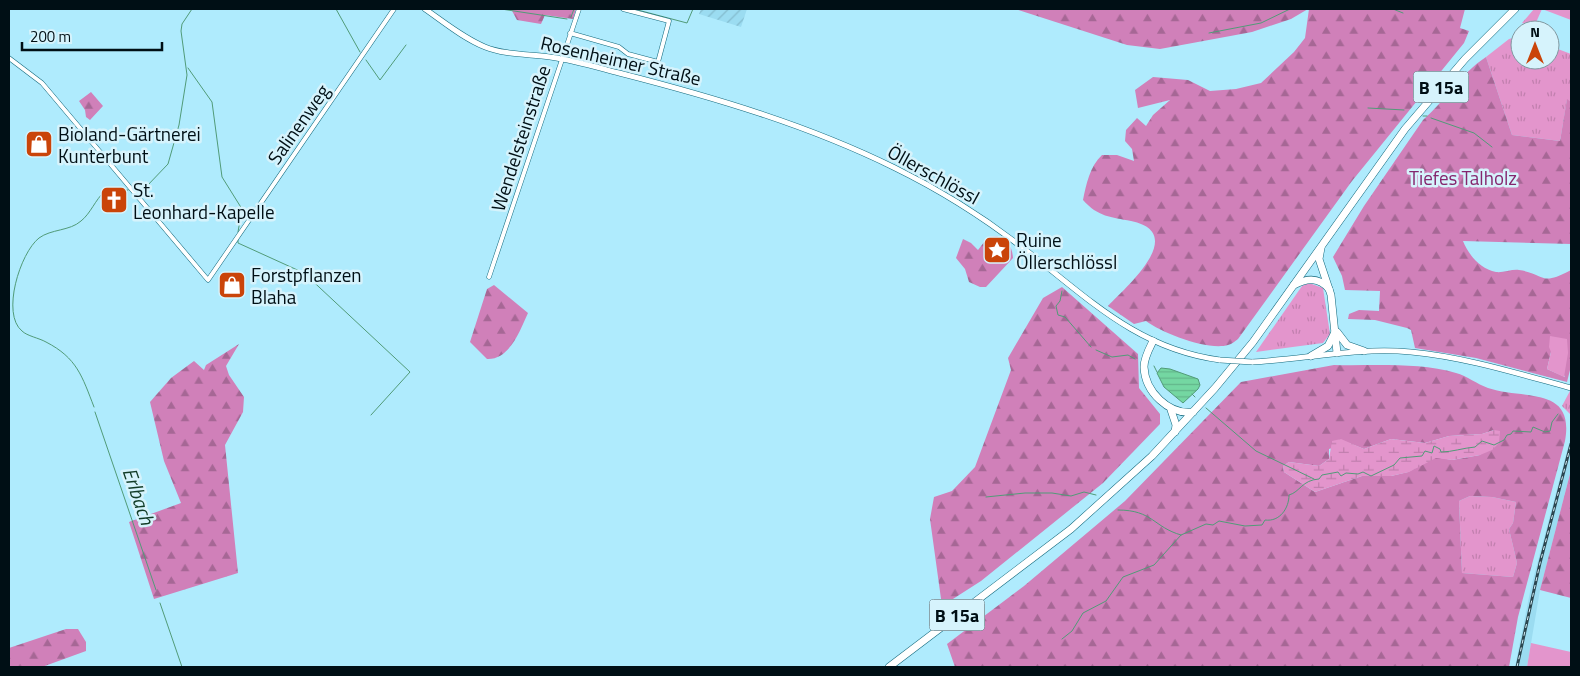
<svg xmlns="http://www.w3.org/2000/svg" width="1580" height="676" font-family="'Titillium Web',sans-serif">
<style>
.built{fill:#9bdcf1}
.industrial{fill:url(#industrial-furrows)}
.grass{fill:url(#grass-tufts)}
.forest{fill:url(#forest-firs);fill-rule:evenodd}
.wetland{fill:url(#wetland-marsh)}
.green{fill:#e395cc}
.water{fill:url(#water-rules);stroke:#519b78}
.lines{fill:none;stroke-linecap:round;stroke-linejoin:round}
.stream{stroke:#519b78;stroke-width:1}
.minor-casing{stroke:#12697d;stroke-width:5}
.tertiary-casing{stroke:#12697d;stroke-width:6}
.trunk-casing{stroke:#12697d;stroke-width:8}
.minor{stroke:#fff;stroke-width:4}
.tertiary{stroke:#fff;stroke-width:5}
.trunk{stroke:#fff;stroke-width:7}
.rail-casing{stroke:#2b464f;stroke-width:3}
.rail{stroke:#d6f3fc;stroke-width:1;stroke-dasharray:4;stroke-linecap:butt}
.tertiary-bridge-casing{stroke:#12697d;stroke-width:6;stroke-linecap:butt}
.tertiary-bridge{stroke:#fff;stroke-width:5}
.labels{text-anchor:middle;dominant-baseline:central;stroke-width:5;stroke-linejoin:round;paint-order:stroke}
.shield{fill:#d6f3fc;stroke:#40535a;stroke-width:1}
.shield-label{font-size:18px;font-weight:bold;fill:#000f15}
.street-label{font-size:19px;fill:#000f15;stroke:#d6f3fc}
.poi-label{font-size:19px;fill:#000f15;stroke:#d6f3fc;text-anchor:start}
.park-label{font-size:19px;fill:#84266e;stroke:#d6f3fc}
.water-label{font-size:20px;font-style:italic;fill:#113c27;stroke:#d6f3fc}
</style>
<defs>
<pattern id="industrial-furrows" width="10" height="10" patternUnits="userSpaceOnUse" patternTransform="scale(1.25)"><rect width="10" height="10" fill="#9bdcf1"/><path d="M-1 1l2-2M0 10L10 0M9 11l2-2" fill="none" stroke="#84bcce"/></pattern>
<pattern id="grass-tufts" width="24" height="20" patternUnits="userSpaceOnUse" patternTransform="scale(1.25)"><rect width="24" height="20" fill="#e395cc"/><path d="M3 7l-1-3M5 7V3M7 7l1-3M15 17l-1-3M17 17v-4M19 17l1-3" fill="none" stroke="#c17fae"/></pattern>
<pattern id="forest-firs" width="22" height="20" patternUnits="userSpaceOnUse" patternTransform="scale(1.25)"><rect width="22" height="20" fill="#d080b9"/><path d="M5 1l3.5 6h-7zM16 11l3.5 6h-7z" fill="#a66795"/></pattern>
<pattern id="wetland-marsh" width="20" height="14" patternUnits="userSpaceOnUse" patternTransform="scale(1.25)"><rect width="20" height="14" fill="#e395cc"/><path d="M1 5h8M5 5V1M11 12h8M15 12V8" fill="none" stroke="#c17fae"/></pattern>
<pattern id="water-rules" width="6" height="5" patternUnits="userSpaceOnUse" patternTransform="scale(1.25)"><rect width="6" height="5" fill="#74d7a2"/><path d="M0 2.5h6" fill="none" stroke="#63b78b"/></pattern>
</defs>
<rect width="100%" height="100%" fill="#afebfd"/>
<path class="built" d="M1571 436V470L1540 590 1527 667H1515L1531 587Z"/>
<path class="industrial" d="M701 9H747L741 27 699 14Z"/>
<g class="grass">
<path d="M1534 9H1571V20L1542 9 1534 27 1522 23Z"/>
<path d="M1520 36V60H1550V46L1571 54V102L1567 100 1560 141 1512 135 1486 57 1509 39Z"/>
<path d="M1309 283 1323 288 1330 334 1323 343 1256 352 1302 286Z"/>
<path d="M1571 389V415L1562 406Z"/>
<path d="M1470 496 1492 497 1516 502 1513 523 1509 529 1517 563 1513 577 1462 573 1459 501Z"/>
</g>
<g class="forest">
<path d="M511 9H576L573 19 545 15 541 24 517 20Z"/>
<path d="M1015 9H1308L1291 19 1252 32 1160 49 1127 45Z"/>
<path d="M1309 9H1465L1460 28 1469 31 1464 43 1352 181 1238 339C1235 341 1232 344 1228 345 1208 351 1162 333 1146 321L1134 324 1108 306C1126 287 1189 233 1131 221 1111 217 1098 217 1083 200 1086 185 1090 166 1102 155H1117L1134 161 1132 149 1125 141 1126 130 1137 118 1146 126 1153 115 1170 100 1138 108 1135 90 1153 77 1188 80 1210 91 1236 89 1261 83 1294 52 1305 38Z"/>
<path d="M1486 57 1512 135 1560 141 1567 99 1571 102V244L1463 241C1468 254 1480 269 1496 272 1503 273 1512 269 1519 270 1547 274 1539 287 1571 270V366L1567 382 1476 358 1415 348 1411 330 1407 328 1375 320 1348 319 1349 314 1359 310 1379 311 1380 291 1345 290 1342 276 1333 257 1364 206 1423 120C1445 101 1461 73 1486 57ZM1551 352 1565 377 1547 369Z"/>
<path d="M91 92 103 106 90 120 86 117 85 110 79 101Z"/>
<path d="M997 236C1008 242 1012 245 1013 258L986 287H980L969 282 965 269 956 258 963 239 971 243 978 250 988 237Z"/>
<path d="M494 285 528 313C520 330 510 360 487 359L470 342 487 289Z"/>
<path d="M1062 287 1138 354 1139 388 1160 414V424L1103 483 981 581 942 606 930 519 934 497 952 491 975 467 1011 370 1008 358 1043 298Z"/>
<path d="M239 344 226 366 229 375 244 397 243 412 225 445 238 573 154 599 129 522 181 503 164 461 150 402 171 378 194 361 204 370 206 365Z"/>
<path d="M1334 365C1374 366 1418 362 1456 373 1467 376 1477 384 1488 388 1523 400 1575 385 1565 441L1518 617 1509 667H955L947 644 1024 586 1125 501 1241 382ZM1494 430 1480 455 1452 460 1436 457 1408 472 1391 476H1362L1315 492 1284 472 1283 466 1289 462 1319 466 1329 459V449L1349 443 1364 449 1391 439 1425 443 1449 436 1482 434ZM1470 496 1492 497 1516 502 1513 523 1509 529 1517 563 1513 577 1462 573 1459 501Z"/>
<path d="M1571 470V598L1540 590Z"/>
<path d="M66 629H78L86 642V651L42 667H9V648Z"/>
</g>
<path class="wetland" d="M1494 430 1500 431 1499 443 1492 450 1480 455 1452 460 1436 458 1409 472 1391 476H1362L1315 492 1284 472 1283 466 1289 462 1319 466 1329 459 1332 441 1341 439 1364 449 1391 439 1425 443 1449 436 1482 434Z"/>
<g class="green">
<path d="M1550 336 1567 339 1568 353 1564 377 1547 369 1551 352 1549 347Z"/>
<path d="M1531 643 1571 652V667H1527Z"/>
</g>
<path class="water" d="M1161 368 1170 369 1198 379 1200 385 1198 389 1183 403 1164 387 1157 373Z"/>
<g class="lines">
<g class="stream">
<path d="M336 9 360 52"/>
<path d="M501 9 567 19"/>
<path d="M634 9 687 23 693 9"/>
<path d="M1393 9 1403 13"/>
<path d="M571 17 574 9"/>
<path d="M1209 33 1261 23 1290 9"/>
<path d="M366 60 380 80 406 45"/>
<path d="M188 68 212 102 222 177 242 209 238 232"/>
<path d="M1368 108 1404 110"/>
<path d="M1423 116H1427"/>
<path d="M1431 118 1474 133 1492 147"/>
<path d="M139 189 146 187 168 164 179 125 187 75 181 31 182 24 192 9"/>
<path d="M238 240V243L304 273 410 372 371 415"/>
<path d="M1062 291 1060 301 1056 306 1058 315 1065 317 1091 347"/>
<path d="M1096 350 1112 357 1128 355 1135 359"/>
<path d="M1154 366 1157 372"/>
<path d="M1192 394 1195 397"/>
<path d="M94 407C82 376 77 358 46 342 39 338 27 336 22 331 1 314 20 253 39 238 51 229 70 231 81 221 91 213 95 200 105 191L128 190"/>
<path d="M1206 408 1256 451 1314 479"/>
<path d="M95 412 156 590"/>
<path d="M986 497 1025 493H1052L1071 496 1084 492 1096 495"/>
<path d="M1118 510C1153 510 1153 527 1181 535"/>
<path d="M160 603 182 667"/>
<path d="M1062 639 1072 631 1083 613 1106 601 1123 577 1154 565 1181 535 1206 524 1213 525 1219 521 1245 526 1262 525 1265 520C1280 522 1289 508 1289 495 1300 492 1302 480 1319 479L1322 475 1338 472 1341 476 1346 473 1358 474 1363 472 1371 476 1394 465 1400 458 1422 456 1425 451 1432 453 1434 446 1440 449 1441 452C1452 452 1463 448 1475 447L1482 441 1494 445 1504 440 1507 435 1511 434 1513 431 1531 432 1533 427 1545 432 1550 431 1552 422 1558 414"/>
</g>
<g class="minor-casing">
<g id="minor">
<path d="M570 33 619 47 628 54 658 62 669 21 623 9"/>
<path d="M9 58 42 83 208 280 394 9"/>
<path d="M489 277 579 9"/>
</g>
</g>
<g class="tertiary-casing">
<g id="tertiary">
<path d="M425 9C444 22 463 38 485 47 505 55 529 54 550 57 573 60 596 67 619 73 713 97 808 125 895 168 940 190 983 217 1023 248 1086 296 1136 349 1220 360"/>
<path d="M1252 362C1305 359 1358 347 1411 352 1465 357 1519 374 1571 388"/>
</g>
</g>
<g class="trunk-casing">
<g id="trunk">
<path d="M1321 248 1319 259 1331 295 1337 353"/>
<path d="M1294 285C1307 278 1319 277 1329 289"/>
<path d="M1337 332 1347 345 1364 351"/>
<path d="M1153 341C1149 349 1144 358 1144 367 1145 392 1169 415 1193 412"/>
<path d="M1311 356 1328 346 1335 332"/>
<path d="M1171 410 1176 425 1175 432"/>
<path d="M889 667 1071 529 1152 456 1215 388 1253 342 1405 129 1465 59 1515 9"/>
</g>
</g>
<use href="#minor" class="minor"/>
<use href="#tertiary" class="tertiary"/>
<use href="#trunk" class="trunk"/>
<g class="rail-casing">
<path id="rail" d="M1517 667 1540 563 1571 444"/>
</g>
<use href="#rail" class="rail"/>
<g class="tertiary-bridge-casing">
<path id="tertiary-bridge" d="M1220 360 1252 362"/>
</g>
<use href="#tertiary-bridge" class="tertiary-bridge"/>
</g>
<defs>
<g id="shop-square" transform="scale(1.4375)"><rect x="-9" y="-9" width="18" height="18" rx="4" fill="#ca4409" stroke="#d6f3fc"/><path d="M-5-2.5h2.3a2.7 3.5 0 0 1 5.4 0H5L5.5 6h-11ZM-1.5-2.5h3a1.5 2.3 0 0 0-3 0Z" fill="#fff"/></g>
<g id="church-square" transform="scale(1.4375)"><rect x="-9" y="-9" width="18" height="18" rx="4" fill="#ca4409" stroke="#d6f3fc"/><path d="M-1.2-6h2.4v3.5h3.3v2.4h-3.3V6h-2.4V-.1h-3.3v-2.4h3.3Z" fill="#fff"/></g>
<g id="sight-square" transform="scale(1.4375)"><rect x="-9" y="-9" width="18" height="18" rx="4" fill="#ca4409" stroke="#d6f3fc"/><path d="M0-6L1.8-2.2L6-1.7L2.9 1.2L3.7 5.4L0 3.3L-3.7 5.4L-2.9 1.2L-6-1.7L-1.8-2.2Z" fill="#fff"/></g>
</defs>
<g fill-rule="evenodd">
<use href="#shop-square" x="39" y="144"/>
<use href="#church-square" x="114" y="200"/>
<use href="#sight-square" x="997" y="250"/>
<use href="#shop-square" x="232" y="285"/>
</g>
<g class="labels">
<g class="shield">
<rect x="1413.5" y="71.5" width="55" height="31" rx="4"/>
<rect x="929.5" y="599.5" width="55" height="31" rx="4"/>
</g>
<g class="shield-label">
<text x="1441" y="87">B 15a</text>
<text x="957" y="615">B 15a</text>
</g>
<g class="street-label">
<text transform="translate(621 60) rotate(13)">Rosenheimer Straße</text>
<text transform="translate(298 124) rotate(-55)">Salinenweg</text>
<text transform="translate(520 138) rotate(-72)">Wendelsteinstraße</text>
<text transform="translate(934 174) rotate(29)">Öllerschlössl</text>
</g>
<g class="poi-label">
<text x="58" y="133">Bioland-Gärtnerei<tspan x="58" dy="22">Kunterbunt</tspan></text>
<text x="133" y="189">St.<tspan x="133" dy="22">Leonhard-Kapelle</tspan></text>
<text x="1016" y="239">Ruine<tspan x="1016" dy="22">Öllerschlössl</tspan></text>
<text x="251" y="274">Forstpflanzen<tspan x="251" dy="22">Blaha</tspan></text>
</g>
<g class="park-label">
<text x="1463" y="177">Tiefes Talholz</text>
</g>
<g class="water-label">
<text transform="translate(139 496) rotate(71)">Erlbach</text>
</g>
</g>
<rect width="1580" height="676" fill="none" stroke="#000f15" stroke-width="20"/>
<g transform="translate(1535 45)"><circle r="24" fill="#d6f3fc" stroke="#8098a0"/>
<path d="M0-4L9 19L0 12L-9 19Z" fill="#ca4409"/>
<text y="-8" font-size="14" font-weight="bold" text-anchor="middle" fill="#000f15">N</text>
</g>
<path d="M22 42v8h140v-8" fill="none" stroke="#000f15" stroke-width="2.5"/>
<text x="30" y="42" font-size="15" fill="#000f15" stroke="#d6f3fc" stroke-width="4" paint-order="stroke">200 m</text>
</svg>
